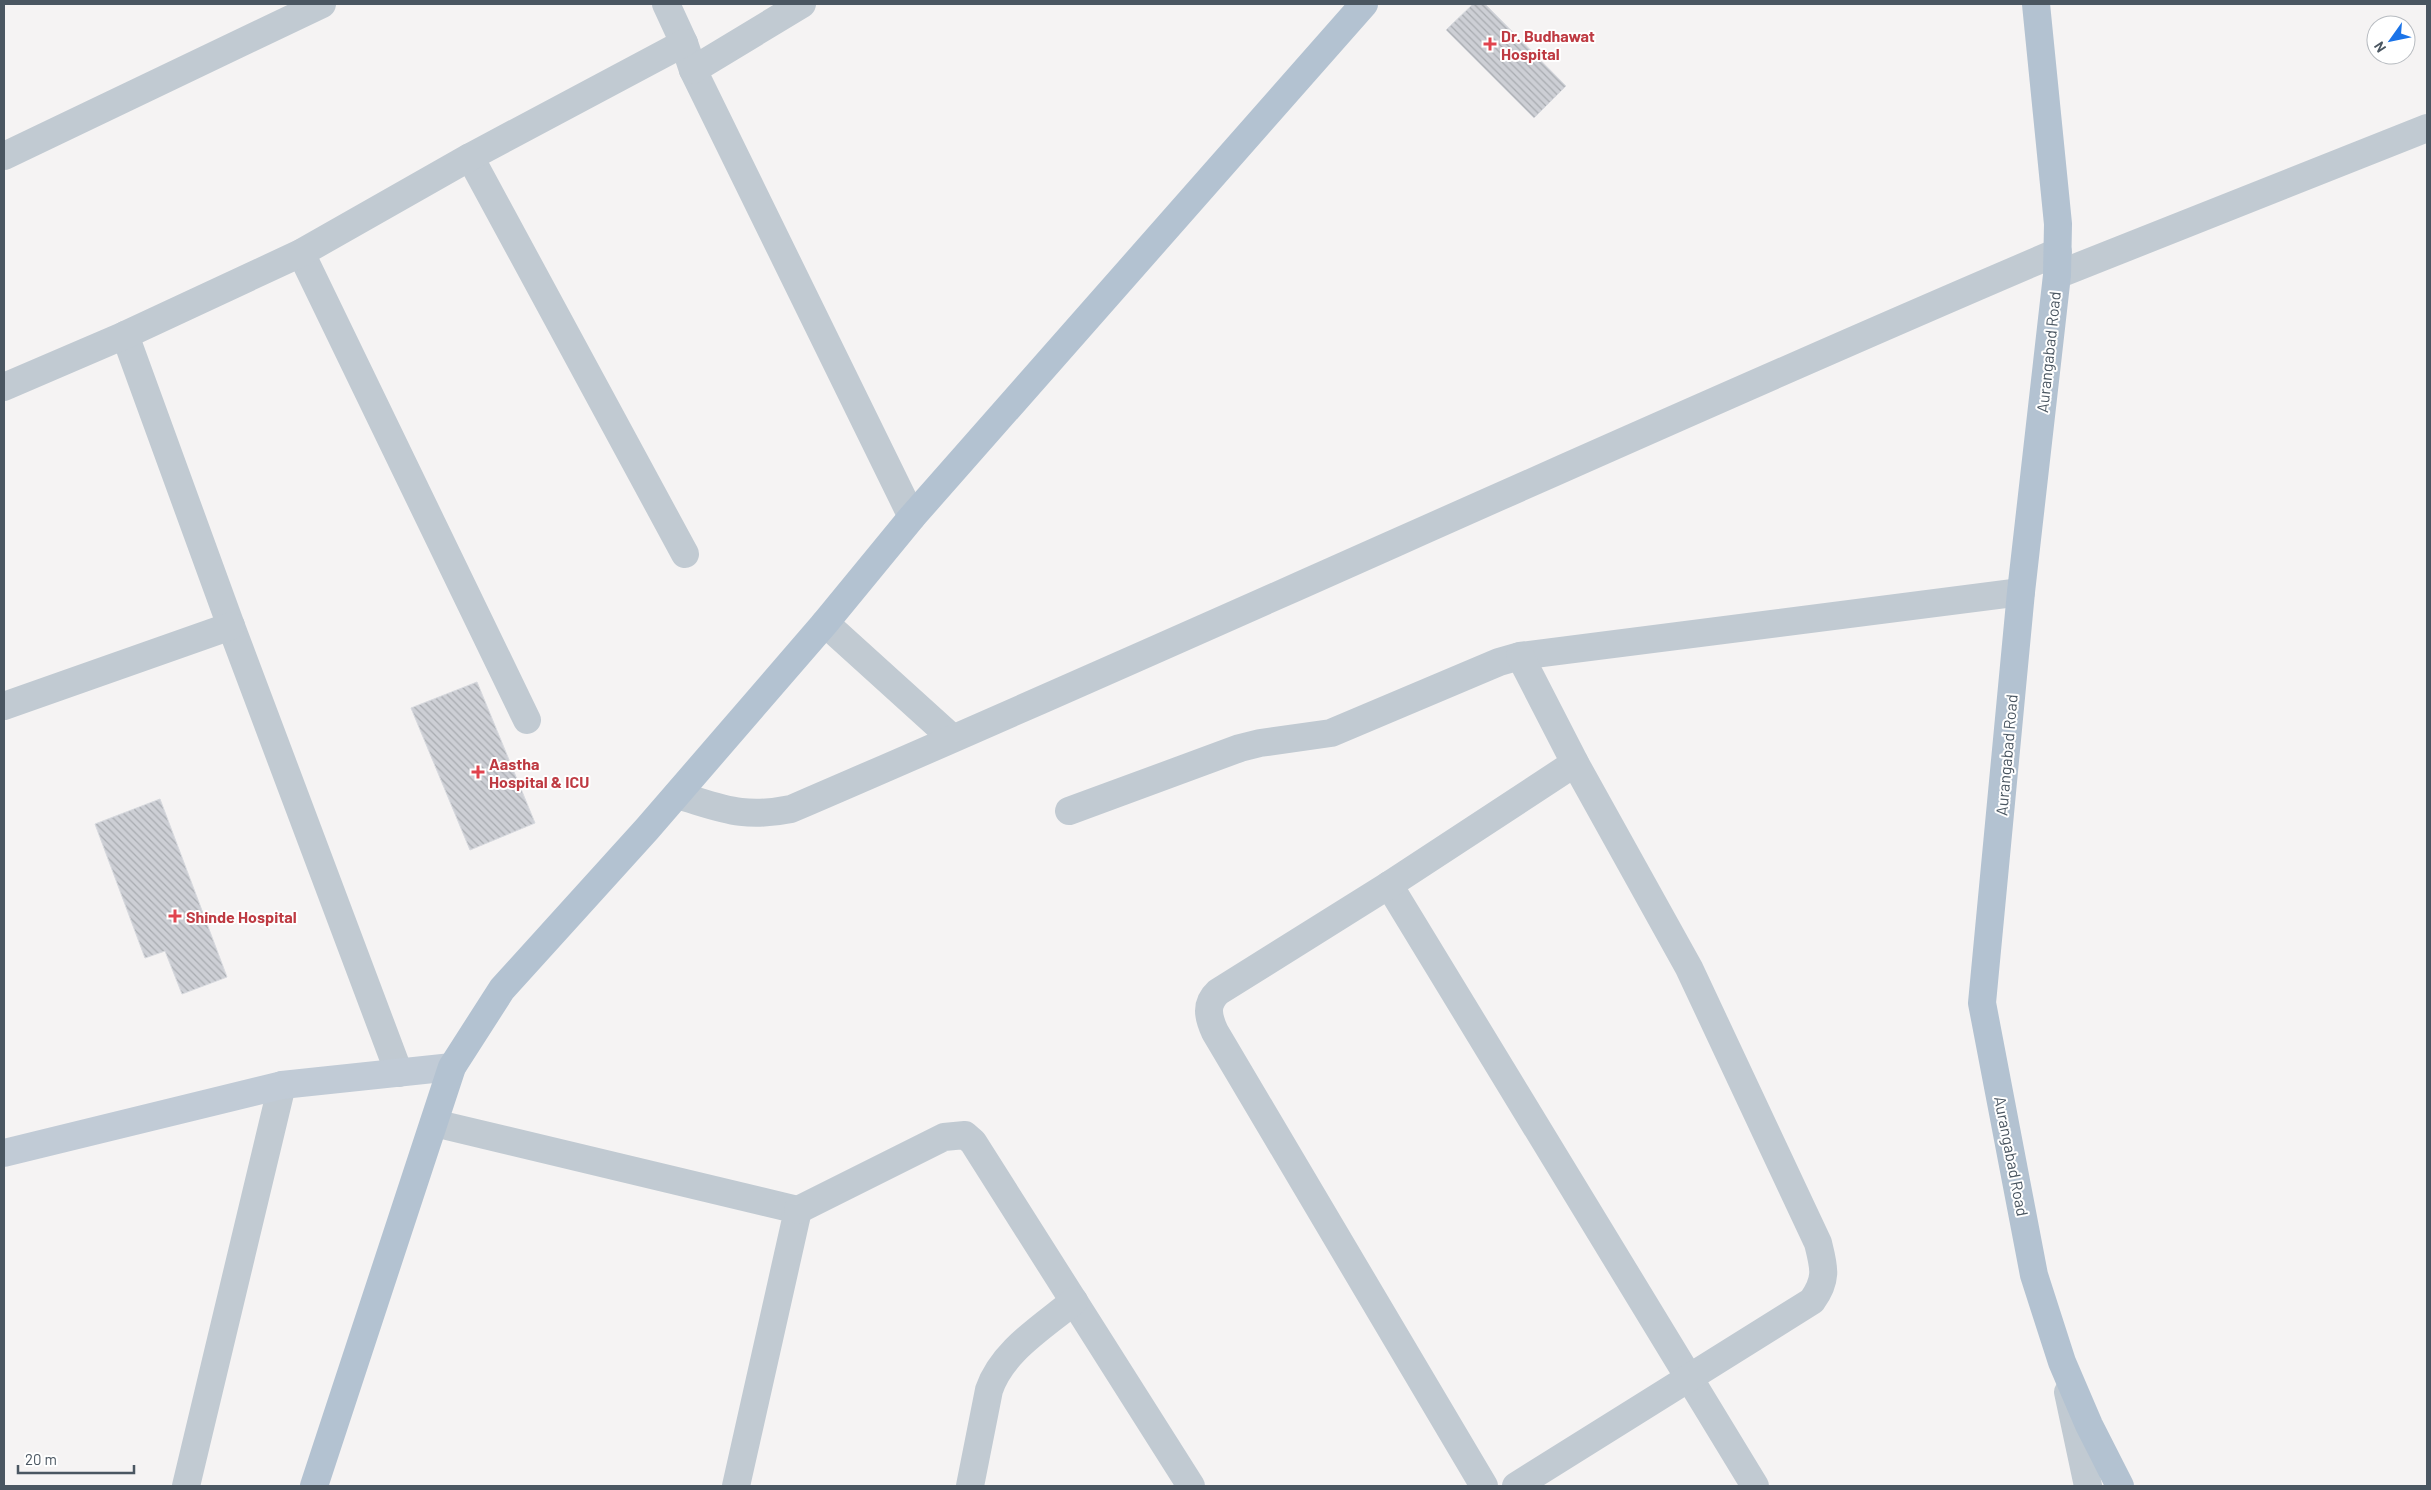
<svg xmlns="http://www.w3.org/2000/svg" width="2431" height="1490" font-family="Barlow,sans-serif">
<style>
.building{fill:url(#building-back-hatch);stroke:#d7d9de}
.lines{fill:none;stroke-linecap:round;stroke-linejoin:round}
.street{stroke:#c1cad2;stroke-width:28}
.secondary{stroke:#c1cbd6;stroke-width:28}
.primary{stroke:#b3c2d1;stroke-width:28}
.health-dot{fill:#e0444e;stroke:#fff;stroke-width:2}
.labels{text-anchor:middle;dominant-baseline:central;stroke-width:4;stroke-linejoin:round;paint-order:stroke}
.health-label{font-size:16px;font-weight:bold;fill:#be3a42;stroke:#fff;text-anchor:start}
.street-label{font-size:16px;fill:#4a5661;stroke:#fff}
</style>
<defs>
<pattern id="building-back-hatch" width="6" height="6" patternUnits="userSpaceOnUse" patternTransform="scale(1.25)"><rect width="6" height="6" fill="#cdcfd5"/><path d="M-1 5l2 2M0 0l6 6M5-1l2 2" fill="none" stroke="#a8abb0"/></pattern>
</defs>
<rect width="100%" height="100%" fill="#f5f3f3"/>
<g class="building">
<path d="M1473 4H1485L1566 86 1534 118 1446 30Z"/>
<path d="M477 682 535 823 470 850 411 708Z"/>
<path d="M160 799 227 977 182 994 165 951 145 958 95 824Z"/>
</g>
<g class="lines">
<g class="street">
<path d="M666 4 684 43 693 70 912 517"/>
<path d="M693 70 802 4"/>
<path d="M4 156 322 4"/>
<path d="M470 157 685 554"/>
<path d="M301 253 527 720"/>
<path d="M2057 275 2427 128"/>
<path d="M125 335 231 626 399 1073"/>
<path d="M4 387 125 335 301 253 470 157 684 43"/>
<path d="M825 623 952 738"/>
<path d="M4 706 231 626"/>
<path d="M677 795C722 808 742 819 791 809 1215 627 1633 433 2058 252"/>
<path d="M1069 811 1240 748 1260 743 1331 733 1499 662 1520 656 2021 592"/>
<path d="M1389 885 1755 1486"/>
<path d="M434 1123 798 1210 736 1486"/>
<path d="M798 1210 944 1137 965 1135 973 1142 1191 1486"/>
<path d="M2068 1392 2088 1486"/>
<path d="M186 1486 282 1085"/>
<path d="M970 1486 989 1390C1002 1351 1043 1327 1074 1301"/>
<path d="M1484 1486 1215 1032C1208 1017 1205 1004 1218 992L1389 885 1575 763"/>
<path d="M1516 1486 1812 1301C1828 1279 1824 1267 1818 1243L1689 968 1575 763 1520 656"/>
</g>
<path class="secondary" d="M4 1153 282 1085 452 1067"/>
<g class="primary">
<path d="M2036 4 2058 224 2057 275 2021 592 1982 1003 2034 1275 2062 1362 2089 1425 2120 1486"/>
<path d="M314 1486 452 1067 502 989 647 829 825 623 912 517 1364 4"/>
</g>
</g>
<g class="health-dot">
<path d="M1487.5 36.5h5v5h5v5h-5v5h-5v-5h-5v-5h5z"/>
<path d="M475.5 764.5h5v5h5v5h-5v5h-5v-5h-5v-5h5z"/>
<path d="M172.5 908.5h5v5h5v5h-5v5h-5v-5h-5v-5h5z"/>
</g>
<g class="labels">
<g class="health-label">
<text x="1501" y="35">Dr. Budhawat<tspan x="1501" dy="18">Hospital</tspan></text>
<text x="489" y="763">Aastha<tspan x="489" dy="18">Hospital &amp; ICU</tspan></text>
<text x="186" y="916">Shinde Hospital</text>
</g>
<g class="street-label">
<text transform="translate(2048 352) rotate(-84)">Aurangabad Road</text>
<text transform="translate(2006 755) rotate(-85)">Aurangabad Road</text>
<text transform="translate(2012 1156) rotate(79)">Aurangabad Road</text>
</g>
</g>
<rect width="2431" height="1490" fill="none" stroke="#4a5661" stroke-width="10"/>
<g transform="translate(2391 40) rotate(237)"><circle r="24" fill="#ffffff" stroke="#b7bbc0"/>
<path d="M0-4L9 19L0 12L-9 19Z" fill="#1a73e8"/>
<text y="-8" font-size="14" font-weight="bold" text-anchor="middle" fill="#4a5661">N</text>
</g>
<path d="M18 1465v8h116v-8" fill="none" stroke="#4a5661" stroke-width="2.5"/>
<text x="25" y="1465" font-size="15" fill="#4a5661" stroke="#ffffff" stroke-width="4" paint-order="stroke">20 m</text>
</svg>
